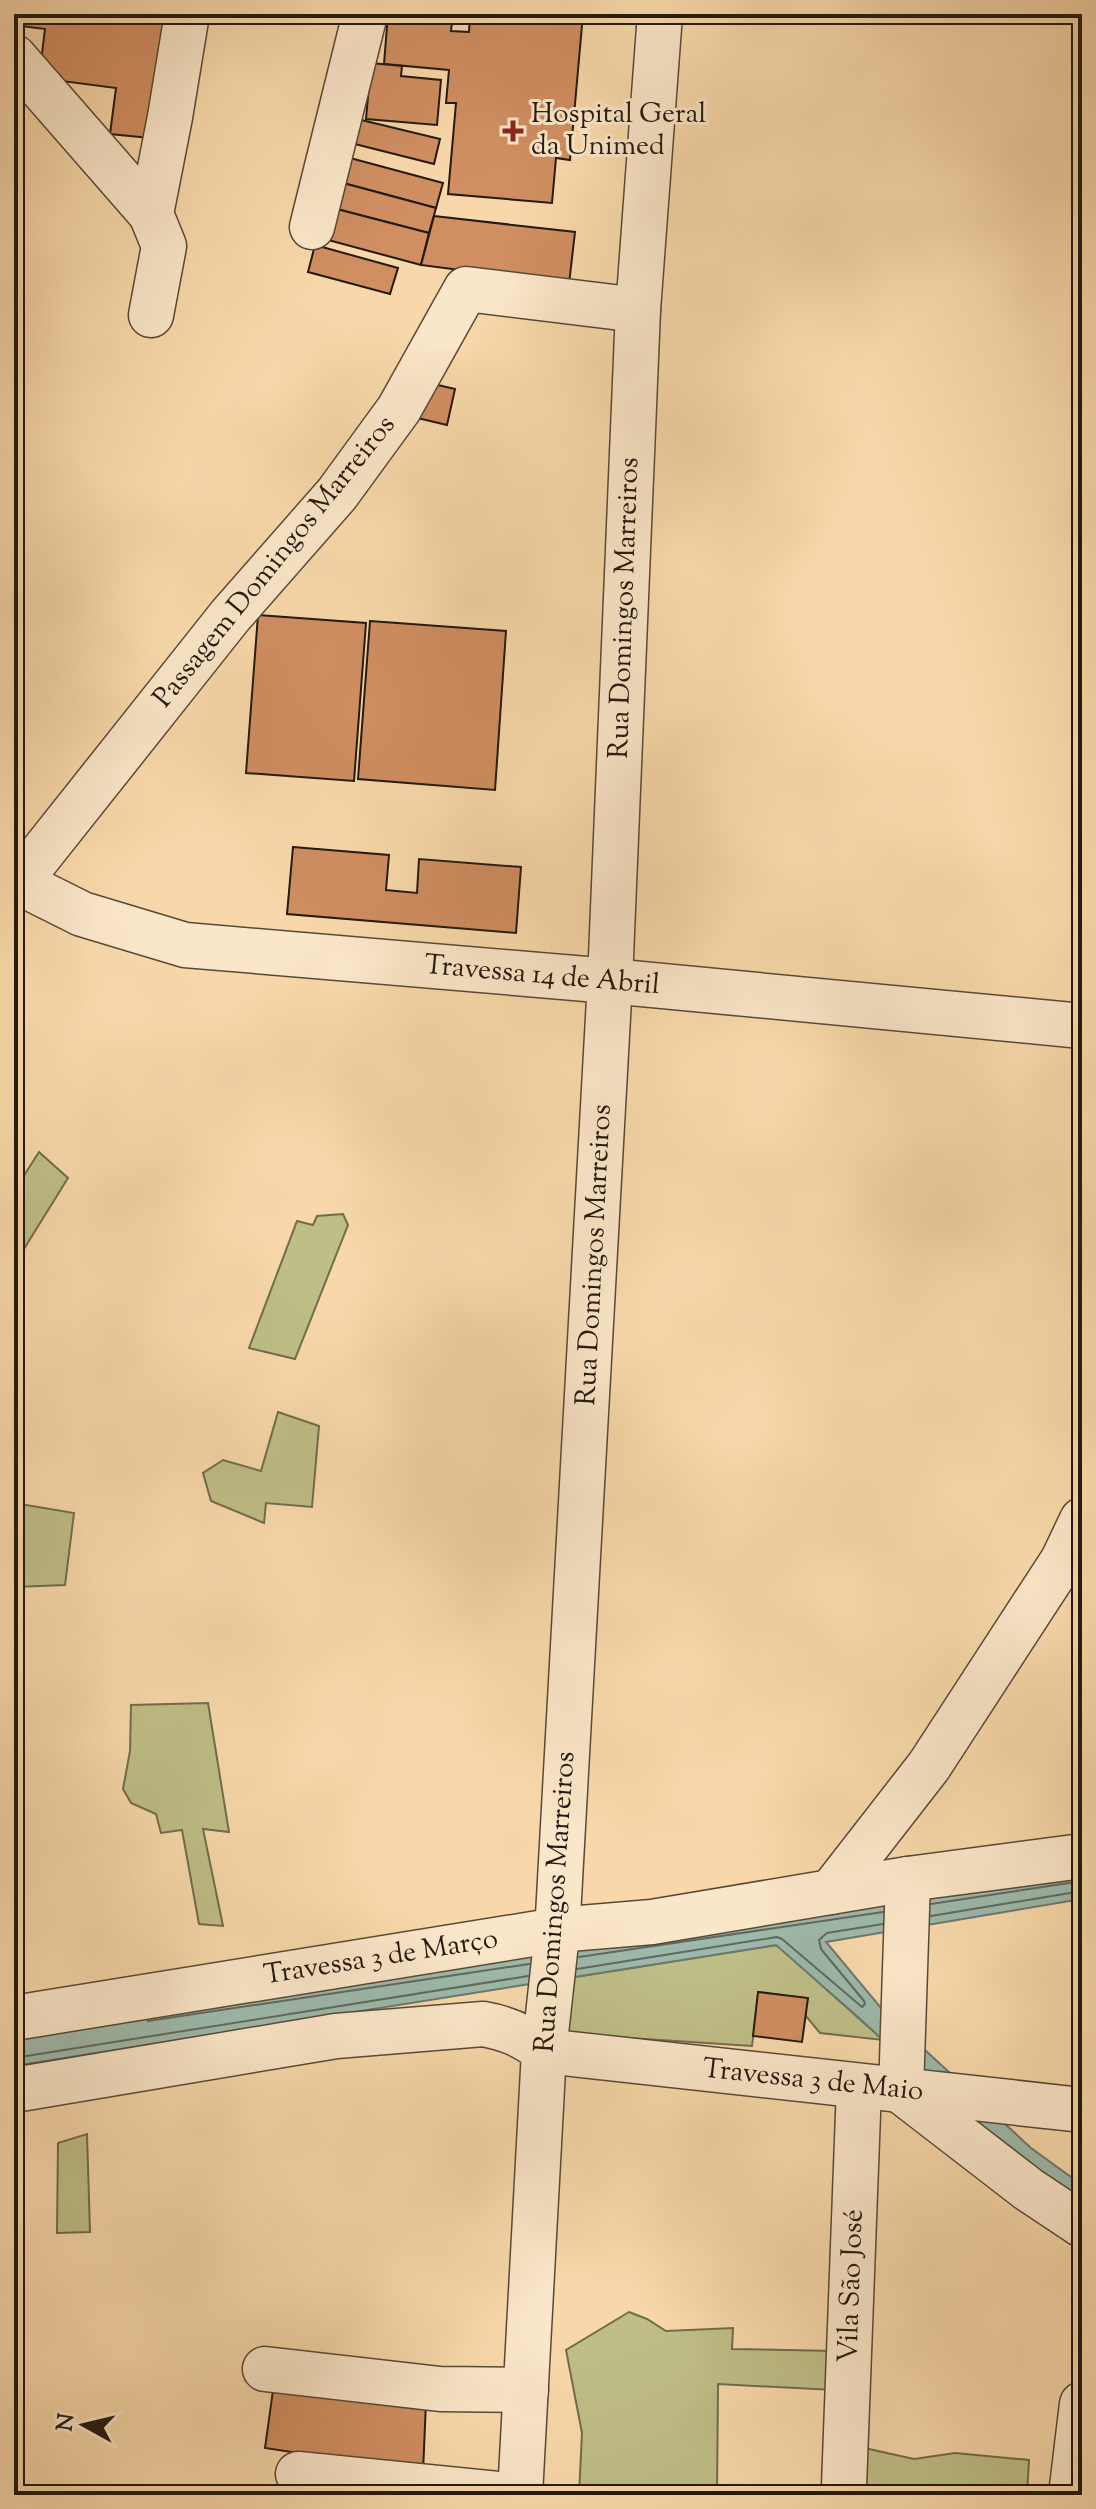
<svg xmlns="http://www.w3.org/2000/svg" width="1096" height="2509" font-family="'Sorts Mill Goudy',serif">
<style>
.green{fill:#bfbe87;stroke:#716c4c;stroke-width:2}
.water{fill:#9db9ab;stroke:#6c796d;stroke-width:2}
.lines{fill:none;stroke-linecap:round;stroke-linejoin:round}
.shore{stroke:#60695e;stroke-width:2}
.building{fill:#d08e61;stroke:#231911;stroke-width:2}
.minor-casing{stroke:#584937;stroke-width:47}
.minor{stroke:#fae6c8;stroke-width:44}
.poi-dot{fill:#8f2418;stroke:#fae6c8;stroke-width:3}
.labels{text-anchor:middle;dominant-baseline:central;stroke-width:6;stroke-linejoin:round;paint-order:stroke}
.poi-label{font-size:28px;fill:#231911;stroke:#fae6c8;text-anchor:start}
.street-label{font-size:28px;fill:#231911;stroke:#fae6c8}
</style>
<rect width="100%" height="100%" fill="#f8d8aa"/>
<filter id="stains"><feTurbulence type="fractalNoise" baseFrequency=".0025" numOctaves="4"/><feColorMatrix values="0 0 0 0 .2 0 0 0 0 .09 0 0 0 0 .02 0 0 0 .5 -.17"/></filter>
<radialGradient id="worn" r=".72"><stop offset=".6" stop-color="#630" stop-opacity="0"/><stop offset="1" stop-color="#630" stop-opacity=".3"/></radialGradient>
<g class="green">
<path d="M39 1152 68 1178 14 1265V1191Z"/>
<path d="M343 1214 348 1225 295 1359 249 1348 297 1221 313 1225 317 1216Z"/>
<path d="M278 1412 319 1426 312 1507 266 1503 264 1523 211 1501 203 1473 223 1460 261 1471Z"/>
<path d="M14 1503 74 1513 65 1585 14 1587Z"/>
<path d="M208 1703 229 1832 203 1829 223 1926 199 1924 182 1830 161 1833 156 1814 131 1803 123 1789 130 1751 131 1705Z"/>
<path d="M777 1945 883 2040 820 2033 805 2015 807 1998 759 1992 752 2046 568 2034 569 1978Z"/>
<path d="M87 2134 90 2232 57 2233 58 2143Z"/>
<path d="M629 2312 647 2319 666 2331 733 2328 732 2349 835 2351 834 2390 718 2384 717 2495H579L582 2433 566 2350Z"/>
<path d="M860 2447 914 2459 955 2453 1029 2460 1027 2495H861Z"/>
</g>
<path class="water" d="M1082 1873V1899L826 1942 886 2014 1031 2148 1082 2185V2214L992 2140 859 2018 776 1945 14 2066V2032Z"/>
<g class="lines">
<g class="shore">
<path d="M931 1904 1082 1881"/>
<path d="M931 1916 1082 1891"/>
<path d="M579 1957 883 1912"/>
<path d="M577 1969 777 1937 782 1939 862 2007 865 2004 864 2001 821 1949 819 1940 827 1933 883 1924"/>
<path d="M148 2021 529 1964"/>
<path d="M14 2058 528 1976"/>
</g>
</g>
<g class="building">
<path d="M14 14H172L150 138 110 134 116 88 39 78 45 29 14 25Z"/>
<path d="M388 14H453L451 31 469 32 470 14H583L570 160 556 158 552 203 448 194 456 103H446L449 70 384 64Z"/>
<path d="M371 63 402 66 401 76 441 80 437 125 366 119Z"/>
<path d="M345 116 440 139 434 164 339 140Z"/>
<path d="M339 155 443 183 436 208 332 180Z"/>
<path d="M332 180 436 208 429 233 325 206Z"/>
<path d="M325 206 429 233 421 265 317 237Z"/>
<path d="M434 216 575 232 569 284 421 265Z"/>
<path d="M315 245 398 268 390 294 308 272Z"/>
<path d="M425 382 455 389 447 425 405 415Z"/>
<path d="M258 615 366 623 354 781 246 773Z"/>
<path d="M370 621 506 631 495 790 358 779Z"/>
<path d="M293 847 389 855 386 890 417 893 419 859 521 867 516 933 287 914Z"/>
<path d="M758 1992 808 1998 802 2042 753 2036Z"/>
<path d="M274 2383 426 2402 423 2472 265 2448Z"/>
</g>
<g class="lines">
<g class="minor-casing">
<g id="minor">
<path d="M14 57 151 214"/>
<path d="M312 227 365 14"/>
<path d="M151 315 164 246 151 214 170 117 187 14"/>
<path d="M14 880 82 914 185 945 610 981 1082 1026"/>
<path d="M18 883 230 616 337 494 399 409 466 289 638 310"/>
<path d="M908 1879 901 2091 1028 2189 1082 2225"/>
<path d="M831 1892 929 1766 1063 1560 1082 1520"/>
<path d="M14 2018 557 1930 652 1922 908 1879 1082 1856"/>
<path d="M14 2090 336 2036 483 2024C507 2028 525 2036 544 2051L1082 2110"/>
<path d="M265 2369 440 2389 526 2390"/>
<path d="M298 2474 509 2495"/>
<path d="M844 2486 859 2087"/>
<path d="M520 2495 544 2051 557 1934 610 981 638 310 660 14"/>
<path d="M1071 2495 1082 2404"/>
</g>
</g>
<use href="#minor" class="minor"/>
</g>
<path class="poi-dot" d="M509 119h8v8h8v8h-8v8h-8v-8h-8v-8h8z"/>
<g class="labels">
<g class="poi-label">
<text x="531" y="115">Hospital Geral<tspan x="531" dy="32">da Unimed</tspan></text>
</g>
<g class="street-label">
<text transform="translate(275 562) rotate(-51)">Passagem Domingos Marreiros</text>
<text transform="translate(625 608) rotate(-88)">Rua Domingos Marreiros</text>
<text transform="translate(542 976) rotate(5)">Travessa 14 de Abril</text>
<text transform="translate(595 1255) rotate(-87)">Rua Domingos Marreiros</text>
<text transform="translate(556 1902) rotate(-86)">Rua Domingos Marreiros</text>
<text transform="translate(381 1958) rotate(-9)">Travessa 3 de Março</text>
<text transform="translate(813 2081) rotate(6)">Travessa 3 de Maio</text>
<text transform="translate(852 2286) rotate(-88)">Vila São José</text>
</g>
</g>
<rect width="1096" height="2509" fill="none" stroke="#f8d8aa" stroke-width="48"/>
<rect x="16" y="16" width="1064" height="2477" fill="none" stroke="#231911" stroke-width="4"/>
<rect x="24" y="24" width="1048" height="2461" fill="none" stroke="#231911" stroke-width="2"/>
<g transform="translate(84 2425) rotate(278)" stroke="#fae6c8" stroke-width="6" paint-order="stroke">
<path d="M0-6L14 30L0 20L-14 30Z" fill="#231911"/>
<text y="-12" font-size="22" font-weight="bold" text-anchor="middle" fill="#231911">N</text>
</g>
<rect width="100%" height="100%" filter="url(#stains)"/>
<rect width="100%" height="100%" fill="url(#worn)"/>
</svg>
